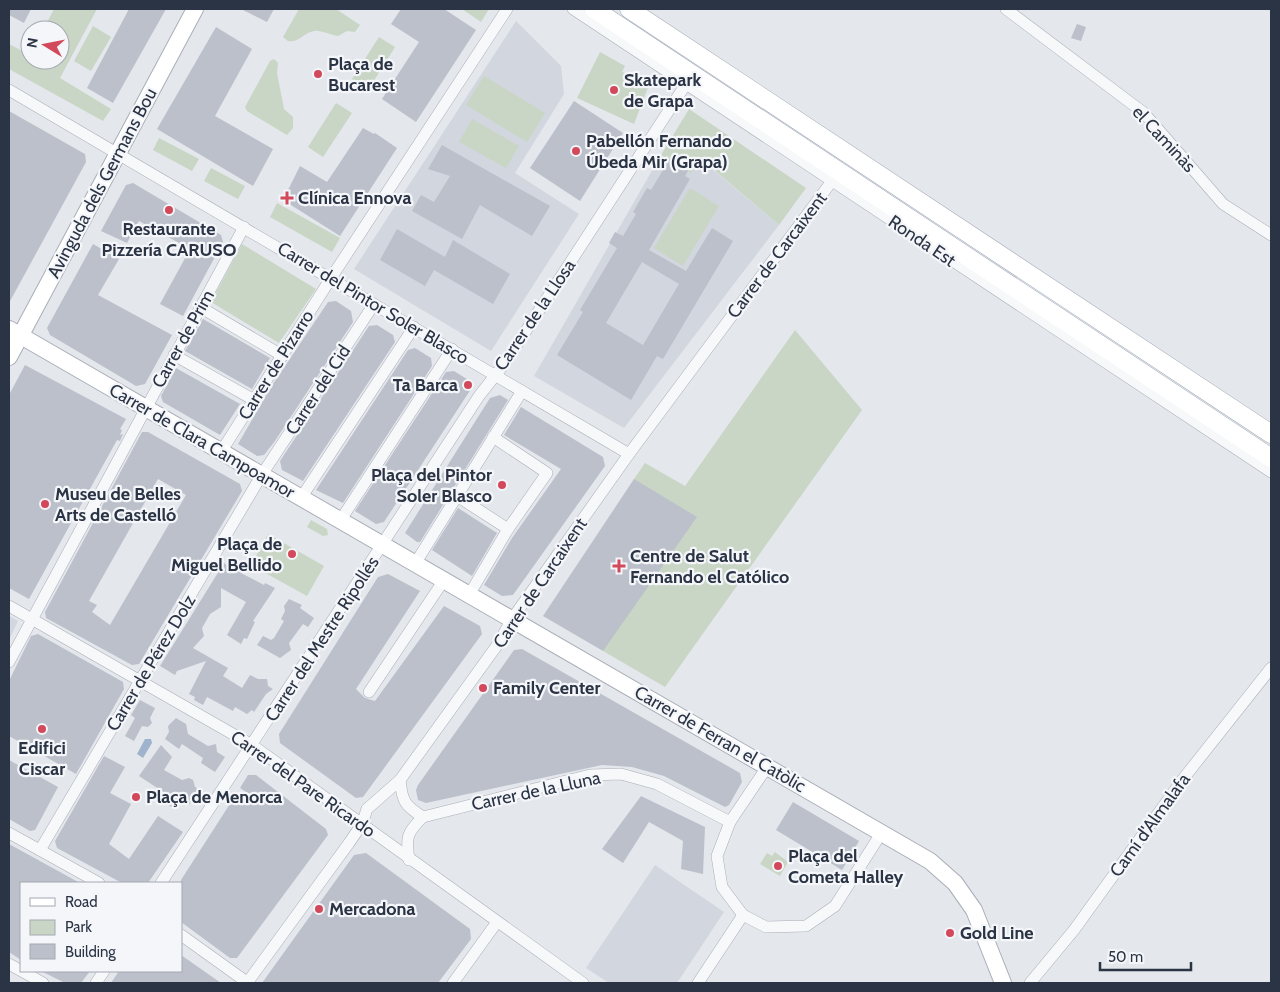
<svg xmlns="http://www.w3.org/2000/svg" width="1280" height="992" font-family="Cabin,sans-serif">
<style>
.built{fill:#d2d6de}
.green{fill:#c9d6c5}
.water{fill:#9fb4cc}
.building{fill:#bbc0ca;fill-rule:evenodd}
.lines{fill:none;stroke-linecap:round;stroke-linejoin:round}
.street-casing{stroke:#a9aeb7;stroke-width:12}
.secondary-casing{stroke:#a9aeb7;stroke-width:18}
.primary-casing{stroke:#a3abb8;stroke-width:19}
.street{stroke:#f7f8fa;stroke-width:11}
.secondary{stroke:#fff;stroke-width:16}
.primary{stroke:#fff;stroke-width:18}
.poi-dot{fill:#d1495b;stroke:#f4f6f9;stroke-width:2}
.labels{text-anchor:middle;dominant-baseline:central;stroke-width:4.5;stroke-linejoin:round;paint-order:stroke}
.poi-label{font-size:18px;font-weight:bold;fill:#2b3445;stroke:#f4f6f9;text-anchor:start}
.street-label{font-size:18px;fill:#2b3445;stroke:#f4f6f9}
</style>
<rect width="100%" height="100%" fill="#e4e7ec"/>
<g class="built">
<path d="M516 21 561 66 564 94 515 173 579 214 491 351 354 269Z"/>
<path d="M661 155 691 172 699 158 779 225 624 428 534 376Z"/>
<path d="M9 616 18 621 9 640Z"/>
<path d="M655 865 724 912 677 983H609L586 968Z"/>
</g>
<g class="green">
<path d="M54 9H97L60 78 111 109 103 121 9 69V44L30 55V60H60V30H43Z"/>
<path d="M299 9H336L360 25 355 32 347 31 338 36C330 35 321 30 314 31 303 33 299 43 288 41L283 37Z"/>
<path d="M462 9H489L481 22Z"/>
<path d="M93 26 111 37 91 71 74 61Z"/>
<path d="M379 37 395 47 368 90 352 79Z"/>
<path d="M600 52 625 66 622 72 650 82 634 124 577 98Z"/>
<path d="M274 59 278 63 277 73 284 109 293 117V128L287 135 247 111 245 107 270 61Z"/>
<path d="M484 76 545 113 527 142 466 105Z"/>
<path d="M336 103 352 113 323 157 308 147Z"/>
<path d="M689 109 806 188 779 225 700 158 691 173 661 155Z"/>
<path d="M472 119 519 146 506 168 459 142Z"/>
<path d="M159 138 199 159 192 171 153 150Z"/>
<path d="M211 168 245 186 238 199 204 181Z"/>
<path d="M690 188 719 206 683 266 654 248Z"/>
<path d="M277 203 340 238 332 252 270 217Z"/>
<path d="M242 244 316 289 279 343 211 302Z"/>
<path d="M795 330 862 410 665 687 603 651 634 479 645 463 685 486Z"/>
<path d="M311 520 327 529 328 535 323 536 307 527Z"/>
<path d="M268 534 324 566 307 596 251 565Z"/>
<path d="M775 852 788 862 780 876 760 864 767 853 772 856Z"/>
</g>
<path class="water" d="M145 739H151L152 743 143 758 137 754Z"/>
<g class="building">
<path d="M9 9H31L24 23 9 15Z"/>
<path d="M129 9H166L113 103 87 88Z"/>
<path d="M241 9H274L267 22Z"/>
<path d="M401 9H444L476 30 416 122 382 99 419 42 391 24Z"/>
<path d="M1077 24 1086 27 1081 41 1071 38Z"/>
<path d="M216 27 252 49 215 116 273 149 253 186 157 129Z"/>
<path d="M574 101 623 133 580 201 530 168Z"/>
<path d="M9 111 85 154 86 162 9 303Z"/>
<path d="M363 128 374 134 375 133 397 148 340 236 283 200 300 166 327 182Z"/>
<path d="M442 145 550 206 532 236 480 205 462 239 412 211 421 195 434 202 450 176 428 169Z"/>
<path d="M669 160 688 171 685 176 690 179 649 250 686 271 712 228 733 241 663 359 657 356 631 400 557 355 583 312 580 310 617 248 609 243 615 232 623 236 636 214 633 212 647 188 651 190ZM642 262 679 284 643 345 606 323Z"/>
<path d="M133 183 221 235 223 242 183 316 160 304 190 249 139 221 127 243 101 231 126 185Z"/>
<path d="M397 229 445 257 453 240 510 274 493 304 434 270 425 286 380 260Z"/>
<path d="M93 244 119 259 98 295 172 335 145 384 136 386 50 335 47 328Z"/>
<path d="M336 301 351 311 353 322 275 441 264 455 257 456 238 444 271 387 328 302Z"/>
<path d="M203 319 270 358 252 389 185 351Z"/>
<path d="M377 325 393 335 395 342 303 481 282 470 280 461 369 326Z"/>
<path d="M415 348 431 358 432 366 343 503 316 490 408 350Z"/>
<path d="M25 365 126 419 120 429 122 430 120 435 123 434 120 441 117 440 29 599 9 588V395Z"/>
<path d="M176 368 240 404 220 435 163 402 161 396Z"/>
<path d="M454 371 470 381 471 389 384 522 376 524 355 511 446 372Z"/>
<path d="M500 395 508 400 420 542H417L405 533 490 398Z"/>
<path d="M521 407 603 457 605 466 513 595 502 596 484 585 512 538 561 469 504 435Z"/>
<path d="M142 432H148L240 484 242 491 139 664 132 665 46 618 45 612ZM158 479 186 495 110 625 92 612 97 605 89 601Z"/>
<path d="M634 479 697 517 603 651 543 616Z"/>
<path d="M458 508 497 533 472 576 432 550Z"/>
<path d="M224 563 227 565 228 563 242 571 241 573 264 585 265 583 275 588 253 621 255 622 247 639 244 638 241 644 227 635 246 602 221 588V607L210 614 202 628 204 636 193 648 228 668 223 676 242 688 250 675 258 679H267L268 686 273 689 266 694 254 712 252 710 247 714 235 707 233 711 207 697 203 705 194 700 195 697 189 694 206 661 177 671 175 675 160 666Z"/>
<path d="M388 574 420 591 356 689 365 698 375 701 444 606 480 626 482 634 363 797 356 798 280 743 279 734 378 577Z"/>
<path d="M289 599 302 605 300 608 314 618 308 627 303 624 289 643 291 650 280 658 257 645 263 636 271 640 274 638 284 621 281 619 285 611 284 606Z"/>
<path d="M38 634 123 682 124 689 76 774 9 736V681L31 636Z"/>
<path d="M522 649 740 773 742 782 729 805 725 807 664 776 632 767 602 765 426 803 418 800 416 790 418 785 514 650Z"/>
<path d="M140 700 155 708 150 718 152 723 148 727 142 726 134 741 125 736 135 718 131 715Z"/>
<path d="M176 718 186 724 188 734 208 746 216 744 217 752 225 757 215 772 201 763 203 758 182 744 179 749 165 739 169 732 168 726Z"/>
<path d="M161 745 172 757 164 770 182 780 189 778 193 780 195 787 199 789 189 805 179 798 173 808 160 800 165 793 139 776Z"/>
<path d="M104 756 125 767 110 793 131 804 109 844 129 859 158 816 183 832 148 883H122L57 848 55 841Z"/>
<path d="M9 760 58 787 35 830 30 831 9 819Z"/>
<path d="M248 775H256L326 829 328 835 237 958H230L181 922V880L235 796 252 803 255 798 240 788Z"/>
<path d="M641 796 705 827 703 874 681 869 683 841 649 822 623 863 602 849Z"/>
<path d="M793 802 859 841 842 870 776 830Z"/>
<path d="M9 844 80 883H21V960L9 952Z"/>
<path d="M366 853 470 929 471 939 438 983H262L354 855Z"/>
<path d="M181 955 221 983H111L119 971H181Z"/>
<path d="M41 971H90L81 983H65Z"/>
</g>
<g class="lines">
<g class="street-casing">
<g id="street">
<path d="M573 9 1271 472"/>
<path d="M1006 9 1144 113 1223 204 1271 235"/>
<path d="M9 90 629 454"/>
<path d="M200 307 283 356"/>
<path d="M174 355 254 400"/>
<path d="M221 452 331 278 507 9"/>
<path d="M457 496 508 529 547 473 493 437"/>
<path d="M301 498 414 327"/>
<path d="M340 521 452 349"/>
<path d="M415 564 522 391"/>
<path d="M469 595 508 529"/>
<path d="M9 606 252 745 583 983"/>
<path d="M9 662 244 227"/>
<path d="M369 692 444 580"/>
<path d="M767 767 730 822 717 856 722 887 743 915 766 927 806 926 835 906 882 832"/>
<path d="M400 780C402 801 405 806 423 817L590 775 621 774 657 784 730 822"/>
<path d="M9 833 99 883"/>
<path d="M40 850 261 476 374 304"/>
<path d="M409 860C406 838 406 833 423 817"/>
<path d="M161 883 479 396 505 363 686 84"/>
<path d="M181 935 248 983"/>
<path d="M9 964 43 983"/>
<path d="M96 983 104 971"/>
<path d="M247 983 349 843 362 824 367 809 400 780 498 644 512 619 629 454 832 181"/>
<path d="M453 983 497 922"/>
<path d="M698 983 743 915"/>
<path d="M1030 983 1074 930 1183 779 1271 668"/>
</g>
</g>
<g class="secondary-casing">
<g id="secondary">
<path d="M9 329 930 861 955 883 974 910 1003 983"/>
<path d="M9 357 195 9"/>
</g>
</g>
<g class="primary-casing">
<g id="primary">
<path d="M594 9 1271 458"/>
<path d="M629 9 1271 434"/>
</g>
</g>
<use href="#street" class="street"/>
<use href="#secondary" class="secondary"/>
<use href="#primary" class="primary"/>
</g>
<g class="poi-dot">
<circle cx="318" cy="74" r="5"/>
<circle cx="614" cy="90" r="5"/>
<circle cx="576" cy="151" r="5"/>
<path d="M284.5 190.5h5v5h5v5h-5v5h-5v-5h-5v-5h5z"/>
<circle cx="169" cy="210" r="5"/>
<circle cx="468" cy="385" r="5"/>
<circle cx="502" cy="485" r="5"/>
<circle cx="45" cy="504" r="5"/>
<circle cx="292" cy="554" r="5"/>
<path d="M616.5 558.5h5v5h5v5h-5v5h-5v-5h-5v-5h5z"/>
<circle cx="483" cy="688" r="5"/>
<circle cx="42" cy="729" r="5"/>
<circle cx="136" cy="797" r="5"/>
<circle cx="778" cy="866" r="5"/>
<circle cx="319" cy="909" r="5"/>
<circle cx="950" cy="933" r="5"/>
</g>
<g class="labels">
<g class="poi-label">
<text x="328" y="64">Plaça de<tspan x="328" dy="21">Bucarest</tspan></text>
<text x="624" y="80">Skatepark<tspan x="624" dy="21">de Grapa</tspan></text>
<text x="586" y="141">Pabellón Fernando<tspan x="586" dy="21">Úbeda Mir (Grapa)</tspan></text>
<text x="298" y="198">Clínica Ennova</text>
<text x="169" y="229" text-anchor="middle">Restaurante<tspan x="169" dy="21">Pizzería CARUSO</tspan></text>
<text x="458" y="385" text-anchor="end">Ta Barca</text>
<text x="492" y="475" text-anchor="end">Plaça del Pintor<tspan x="492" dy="21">Soler Blasco</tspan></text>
<text x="55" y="494">Museu de Belles<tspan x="55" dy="21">Arts de Castelló</tspan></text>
<text x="282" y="544" text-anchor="end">Plaça de<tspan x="282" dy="21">Miguel Bellido</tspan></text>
<text x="630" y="556">Centre de Salut<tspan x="630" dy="21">Fernando el Católico</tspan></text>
<text x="493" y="688">Family Center</text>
<text x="42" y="748" text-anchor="middle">Edifici<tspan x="42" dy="21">Ciscar</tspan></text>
<text x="146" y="797">Plaça de Menorca</text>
<text x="788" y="856">Plaça del<tspan x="788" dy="21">Cometa Halley</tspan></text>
<text x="329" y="909">Mercadona</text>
<text x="960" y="933">Gold Line</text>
</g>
<g class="street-label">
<text transform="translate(1164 139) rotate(47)">el Caminàs</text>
<text transform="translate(102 183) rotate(-62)">Avinguda dels Germans Bou</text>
<text transform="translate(922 241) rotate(34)">Ronda Est</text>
<text transform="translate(777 255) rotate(-53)">Carrer de Carcaixent</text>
<text transform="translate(373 303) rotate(31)">Carrer del Pintor Soler Blasco</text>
<text transform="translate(535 315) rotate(-56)">Carrer de la Llosa</text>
<text transform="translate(183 339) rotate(-61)">Carrer de Prim</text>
<text transform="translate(276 365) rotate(-58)">Carrer de Pizarro</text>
<text transform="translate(318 390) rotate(-57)">Carrer del Cid</text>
<text transform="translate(202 441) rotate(30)">Carrer de Clara Campoamor</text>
<text transform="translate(540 583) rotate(-56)">Carrer de Carcaixent</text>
<text transform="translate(322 639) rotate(-57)">Carrer del Mestre Ripollés</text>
<text transform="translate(151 663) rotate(-59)">Carrer de Pérez Dolz</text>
<text transform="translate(720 739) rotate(30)">Carrer de Ferran el Catòlic</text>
<text transform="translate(303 784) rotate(35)">Carrer del Pare Ricardo</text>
<text transform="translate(536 791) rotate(-12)">Carrer de la Lluna</text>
<text transform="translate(1150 825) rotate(-54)">Camí d'Almalafa</text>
</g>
</g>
<rect width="1280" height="992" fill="none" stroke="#2b3445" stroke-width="20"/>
<rect x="20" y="882" width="162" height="90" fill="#f4f6f9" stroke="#a4a8b1"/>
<rect x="30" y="898" width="25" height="8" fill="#ffffff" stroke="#a4a8b1"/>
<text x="65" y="907" font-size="15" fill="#2b3445">Road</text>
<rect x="30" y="920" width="25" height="15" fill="#c9d6c5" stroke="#a4a8b1"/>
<text x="65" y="932" font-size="15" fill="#2b3445">Park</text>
<rect x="30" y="944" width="25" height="15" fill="#bbc0ca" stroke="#a4a8b1"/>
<text x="65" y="957" font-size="15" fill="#2b3445">Building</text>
<g transform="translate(45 45) rotate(280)"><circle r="24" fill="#f4f6f9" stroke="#a4a8b1"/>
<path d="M0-4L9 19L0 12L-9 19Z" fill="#d1495b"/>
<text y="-8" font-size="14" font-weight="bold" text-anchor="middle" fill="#2b3445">N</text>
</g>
<path d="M1100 962v8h91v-8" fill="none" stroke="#2b3445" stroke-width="2.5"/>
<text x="1108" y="962" font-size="15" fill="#2b3445" stroke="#f4f6f9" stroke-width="4" paint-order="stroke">50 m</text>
</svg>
